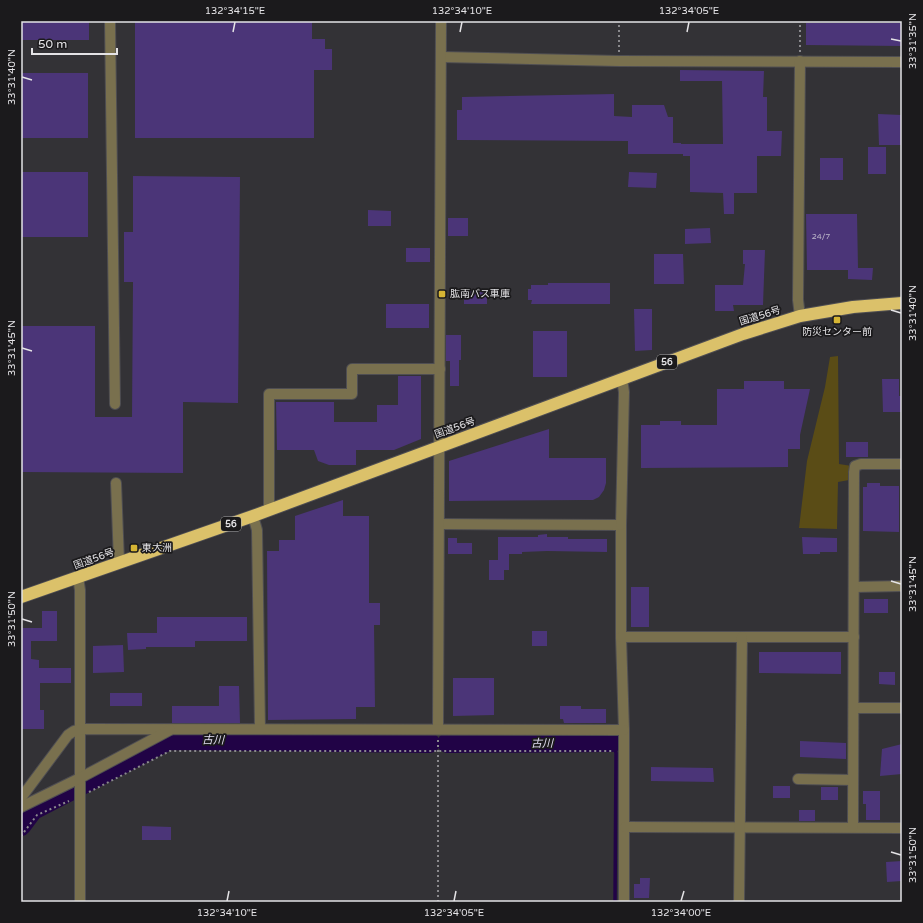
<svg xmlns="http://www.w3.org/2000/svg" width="923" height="923" font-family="'Varela Round','Noto Sans JP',sans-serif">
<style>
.green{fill:#5a4c16}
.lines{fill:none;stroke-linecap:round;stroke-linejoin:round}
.stream{stroke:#210346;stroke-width:3.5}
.river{stroke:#210346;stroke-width:20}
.building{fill:#4b3578}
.minor-casing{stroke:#4f4e52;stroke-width:12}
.highway-casing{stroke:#4f4e52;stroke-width:14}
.path{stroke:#8a898d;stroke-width:2;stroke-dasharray:2 3;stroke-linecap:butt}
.minor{stroke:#79704e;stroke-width:10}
.highway{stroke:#dbc16a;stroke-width:12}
.ticks{fill:none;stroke:#e4e3e6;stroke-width:1.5}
.poi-dot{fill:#d6b534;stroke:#1b1a1c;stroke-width:1.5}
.labels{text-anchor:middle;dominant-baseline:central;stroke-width:3.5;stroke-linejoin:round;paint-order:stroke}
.number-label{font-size:8px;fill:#beb8ca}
.shield{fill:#1b1a1c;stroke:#a8a7a9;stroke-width:1}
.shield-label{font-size:9px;font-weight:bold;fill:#e4e3e6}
.poi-label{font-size:10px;fill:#e4e3e6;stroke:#1b1a1c;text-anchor:start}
.street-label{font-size:10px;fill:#e4e3e6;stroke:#1b1a1c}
.water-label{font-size:11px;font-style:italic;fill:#e0dcf0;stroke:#1b1a1c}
.neatline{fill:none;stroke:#e4e3e6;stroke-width:1.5}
.ticks-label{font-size:10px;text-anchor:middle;fill:#e4e3e6}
</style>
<rect width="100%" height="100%" fill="#333236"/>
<path class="green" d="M838 356 839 464 852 466 849 480 838 482 837 529 799 528 807 461 825 387 830 357Z"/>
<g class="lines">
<path class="stream" d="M613 742 616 753 615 902"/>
<g class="river">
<path d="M447 743 613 742"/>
<path d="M21 826 33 810 169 740 430 743"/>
</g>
</g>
<g class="building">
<rect x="21" y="21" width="68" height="19"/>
<path d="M135 21H312V39H325V49H332V70H314V138H135Z"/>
<path d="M806 23H902V46L806 45Z"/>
<path d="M680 70 764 71 763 97H767V131H782L781 156H757V193H734V214H724L723 193 690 192V156H683V154H628V141L457 140V110H462V97L614 94V116L632 117V105H664L668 117H673V143H681V144H723L722 81H680Z"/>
<rect x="21" y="73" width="67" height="65"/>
<path d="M878 114 902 115V145H879Z"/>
<rect x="868" y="147" width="18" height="27"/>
<rect x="820" y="158" width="23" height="22"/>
<rect x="21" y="172" width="67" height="65"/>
<path d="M629 172 657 173 656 188 628 187Z"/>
<path d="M133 176 240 177 238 403 183 402V473L21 472V326H95V417H132L133 282H124V232H133Z"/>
<path d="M368 210 391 211V226H368Z"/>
<path d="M806 214H857L858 268H873L872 280 848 279V270H807Z"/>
<rect x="448" y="218" width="20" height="18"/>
<path d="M710 228 711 243 685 244V229Z"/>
<rect x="406" y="248" width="24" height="14"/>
<path d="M743 250H765L763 305H733L734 311H715V285H743L745 264H743Z"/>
<path d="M654 254H683L684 284H654Z"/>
<path d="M548 283H610V304H531L532 300H528V289H531V285H548Z"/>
<rect x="464" y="291" width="23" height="13"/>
<rect x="386" y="304" width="43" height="24"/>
<path d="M634 309H652V350L635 351Z"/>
<rect x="533" y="331" width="34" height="46"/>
<path d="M446 335H461V360H459V386H450V361H446Z"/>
<path d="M398 376H421V439L394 450H356V465H329L318 461 314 450H277L276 402H334V422H377V405H398Z"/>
<path d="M882 379H899V396H902V412H883Z"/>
<path d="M744 381H784V389H810L800 435V449H788V467L641 468V425H660V421H681V425H717V389H744Z"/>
<path d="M549 429V458H606V483L604 490 599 497 593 500H585L449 501V461Z"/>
<rect x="846" y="442" width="22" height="15"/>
<path d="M867 483H880V486H899V532L863 531V487H867Z"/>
<path d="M343 500V516H369V603H380V625H374L375 707H356V719L268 720 267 551H279V540H295V516Z"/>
<path d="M547 534V537H568V539H607V552L547 551 522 552V554H509V570H504V580H489V560H498V537H538V535Z"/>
<path d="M802 537 837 538V552H820V554H803Z"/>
<path d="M448 538H457V543H472V554H448Z"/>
<rect x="631" y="587" width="18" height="40"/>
<rect x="864" y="599" width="24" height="14"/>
<path d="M42 611H57V641H31V659L39 660V668H71V683H40V710H44V729H21V628H42Z"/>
<path d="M157 617H247V641H195V647H146V649L128 650 127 633H157Z"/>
<rect x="532" y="631" width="15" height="15"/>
<path d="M123 645 124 672 93 673V646Z"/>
<path d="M759 652H841V674L759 673Z"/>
<path d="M879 672H895V685L879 684Z"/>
<path d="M453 678H494V715L453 716Z"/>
<path d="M219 686H239L240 723H172V706H219Z"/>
<rect x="110" y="693" width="32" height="13"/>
<path d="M560 706H581V709H606V723H564L563 719H560Z"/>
<path d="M800 741 846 743V759L800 757Z"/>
<path d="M902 744V774L880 776 882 749Z"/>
<path d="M651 767 713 768 714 782 651 781Z"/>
<rect x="773" y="786" width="17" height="12"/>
<rect x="821" y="787" width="17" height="13"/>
<path d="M863 791H880V820H866V804H863Z"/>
<rect x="799" y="810" width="16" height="11"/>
<path d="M142 826 171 827V840H142Z"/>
<path d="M902 861V881L887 882 886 862Z"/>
<path d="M640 878H650L649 898H634V884H640Z"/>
</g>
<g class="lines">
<g class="minor-casing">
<g id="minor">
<path d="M110 21 115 404"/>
<path d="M441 57 619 61 902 62"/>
<path d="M800 61 798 300 800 316"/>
<path d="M116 483 119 562"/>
<path d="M269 510V394H352V369H440"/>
<path d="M253 516 257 530 260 729"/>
<path d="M439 524 621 525V637L624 730V902"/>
<path d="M621 525 624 392 622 379"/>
<path d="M78 577 80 590V902"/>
<path d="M854 587 902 586"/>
<path d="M621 637H854"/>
<path d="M854 708H902"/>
<path d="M438 729 441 21"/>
<path d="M798 779 853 780"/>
<path d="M21 798 68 735 74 731 80 729 624 730"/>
<path d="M21 807 80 778 170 730"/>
<path d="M625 827 902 828"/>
<path d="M853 827 854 472 855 466 861 464H902"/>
<path d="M739 902 742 637"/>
</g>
</g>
<g class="highway-casing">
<path id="highway" d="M21 597 253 516 743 334 800 316 853 307 902 303"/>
</g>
<g class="path">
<path d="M619 52V21"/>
<path d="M800 52V21"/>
<path d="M89 792 170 751H613"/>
<path d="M21 836 37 815 69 801"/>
<path d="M438 902V739"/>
</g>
<use href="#minor" class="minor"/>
<use href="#highway" class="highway"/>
</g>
<path class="ticks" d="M233 32 235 22M460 32 462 22M687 32 689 22M891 39 901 41M22 77 32 80M891 310 901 313M22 348 32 351M891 581 901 584M22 619 32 622M891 852 901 855M227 901 229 891M454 901 456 891M681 901 684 891"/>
<g class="poi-dot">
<rect x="438" y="290" width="8" height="8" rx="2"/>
<rect x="833" y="316" width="8" height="8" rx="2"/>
<rect x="130" y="544" width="8" height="8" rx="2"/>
</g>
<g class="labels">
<g class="number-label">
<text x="821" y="236">24/7</text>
</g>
<g class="shield">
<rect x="657" y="355" width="20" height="14" rx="3"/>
<rect x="221" y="517" width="20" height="14" rx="3"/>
</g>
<g class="shield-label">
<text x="667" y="362">56</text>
<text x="231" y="524">56</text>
</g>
<g class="poi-label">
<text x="450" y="294">肱南バス車庫</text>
<text x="837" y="332" text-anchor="middle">防災センター前</text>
<text x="142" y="548">東大洲</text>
</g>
<g class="street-label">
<text transform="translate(760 316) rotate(-17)">国道56号</text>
<text transform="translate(455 428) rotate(-20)">国道56号</text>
<text transform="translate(94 559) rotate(-20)">国道56号</text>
</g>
<g class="water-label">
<text transform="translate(213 740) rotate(1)">古川</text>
<text x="542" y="743">古川</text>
</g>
</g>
<rect width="923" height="923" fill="none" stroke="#1b1a1c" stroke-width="44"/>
<path d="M32 48v6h85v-6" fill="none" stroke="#e4e3e6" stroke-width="2"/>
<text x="38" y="48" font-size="12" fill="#e4e3e6" stroke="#1b1a1c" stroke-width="3" paint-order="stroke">50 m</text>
<rect x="22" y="22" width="879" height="879" class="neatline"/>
<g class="ticks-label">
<text x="235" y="14">132°34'15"E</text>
<text x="462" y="14">132°34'10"E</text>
<text x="689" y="14">132°34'05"E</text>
<text transform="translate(912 41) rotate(-90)" y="4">33°31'35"N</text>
<text transform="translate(11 77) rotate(-90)" y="4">33°31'40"N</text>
<text transform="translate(912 313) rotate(-90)" y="4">33°31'40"N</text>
<text transform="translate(11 348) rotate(-90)" y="4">33°31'45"N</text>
<text transform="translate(912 584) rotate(-90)" y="4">33°31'45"N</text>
<text transform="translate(11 619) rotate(-90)" y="4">33°31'50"N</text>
<text transform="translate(912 855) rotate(-90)" y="4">33°31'50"N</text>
<text x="227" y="916">132°34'10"E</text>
<text x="454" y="916">132°34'05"E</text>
<text x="681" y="916">132°34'00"E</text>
</g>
</svg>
